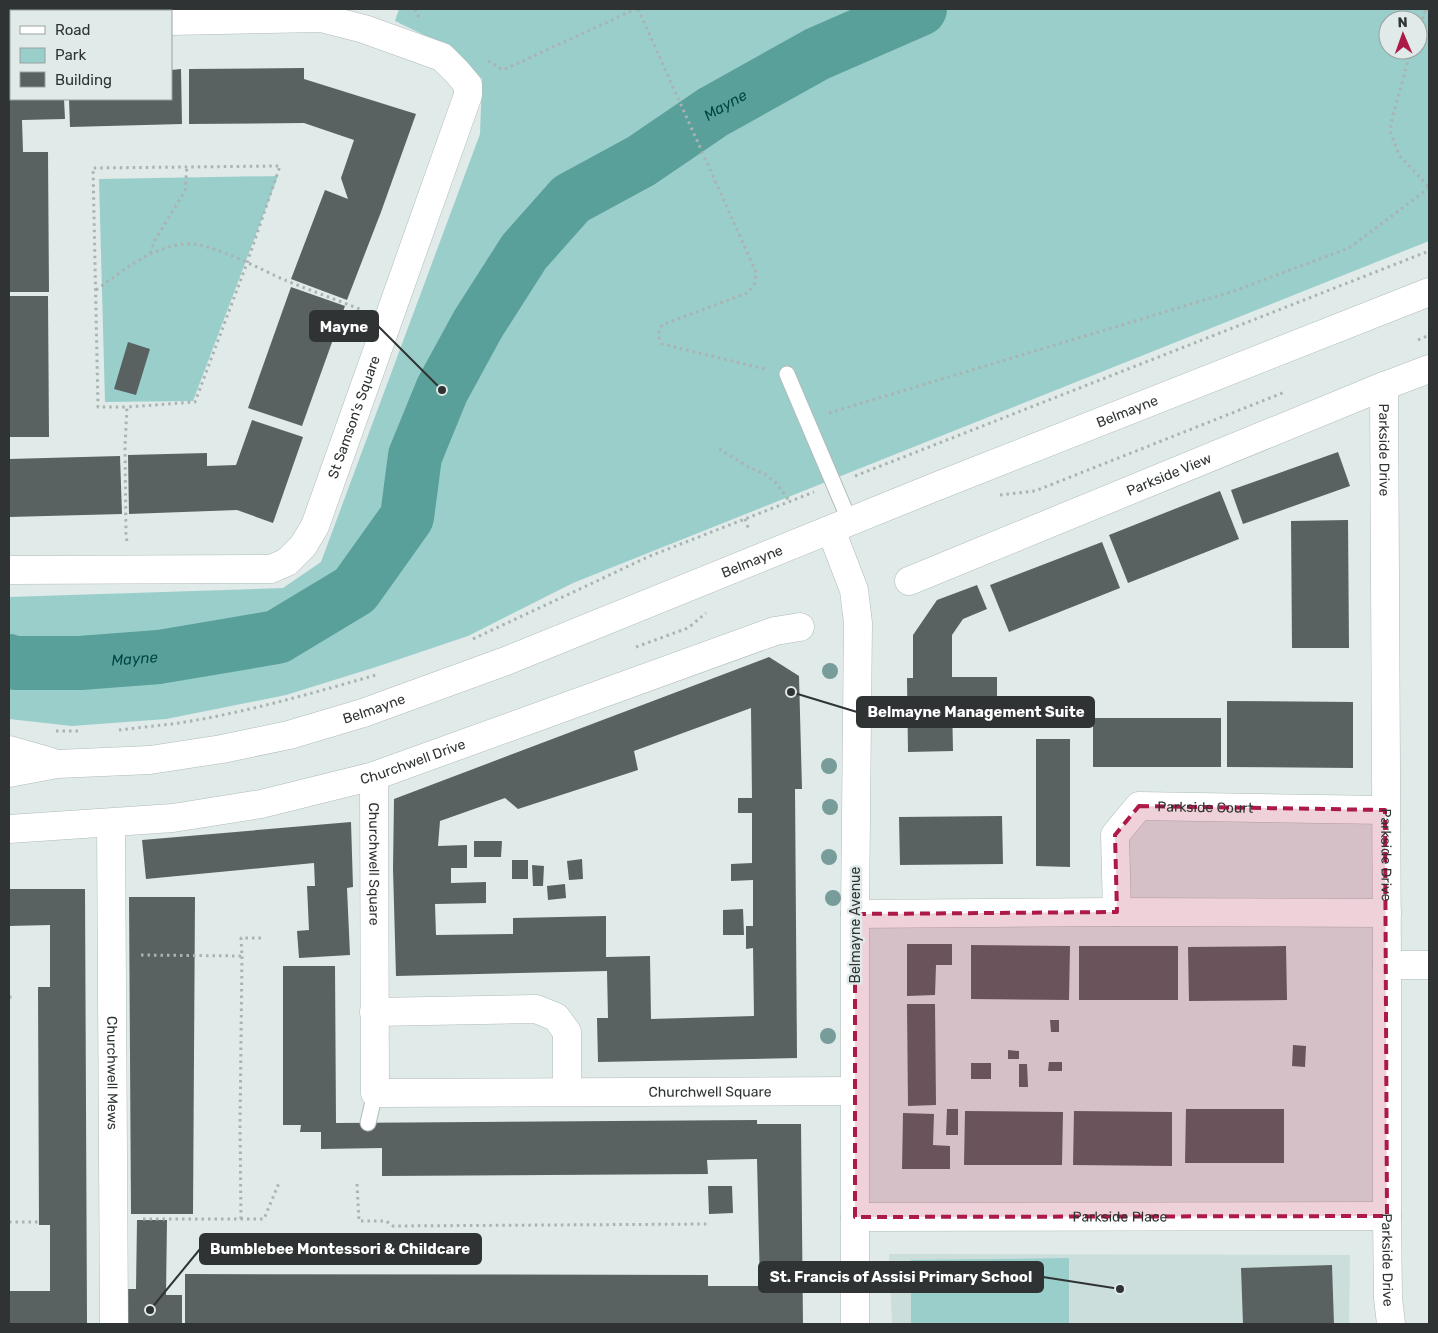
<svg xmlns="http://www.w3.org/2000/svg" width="1438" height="1333" font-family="Rubik,sans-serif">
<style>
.built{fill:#cbdedc}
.green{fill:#9aceca;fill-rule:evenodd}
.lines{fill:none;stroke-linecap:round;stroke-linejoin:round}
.river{stroke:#599f9a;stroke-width:54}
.building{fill:#596261;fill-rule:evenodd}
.service-casing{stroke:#b0bbba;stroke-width:17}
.minor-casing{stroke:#b0bbba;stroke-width:29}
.tertiary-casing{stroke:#b0bbba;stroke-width:29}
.path{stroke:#aab3b2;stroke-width:3;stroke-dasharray:2.5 4;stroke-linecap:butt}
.service{stroke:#fff;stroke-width:15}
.minor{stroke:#fff;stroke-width:28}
.tertiary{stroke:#fff;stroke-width:28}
.tree{fill:#779c9a}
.marked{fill:#ad1a48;fill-opacity:0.2;stroke:#ad1a48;stroke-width:4;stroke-dasharray:10 6;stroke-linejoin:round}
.labels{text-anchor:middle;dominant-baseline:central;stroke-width:5;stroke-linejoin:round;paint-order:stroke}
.street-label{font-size:14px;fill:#2f3333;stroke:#dfeae9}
.water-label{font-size:15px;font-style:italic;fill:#014543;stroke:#dfeae9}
.leader{fill:none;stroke:#2f3333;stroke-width:2}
.callout-dot{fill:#2f3333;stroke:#dfeae9;stroke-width:2}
.callout{fill:#2f3333;stroke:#2f3333;stroke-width:2}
.callout-label{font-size:15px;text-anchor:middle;font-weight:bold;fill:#fff}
</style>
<rect width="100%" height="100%" fill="#dfeae9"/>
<path class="built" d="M889 1254 1350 1255 1349 1324H892Z"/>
<g class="green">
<path d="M399 9H1429V241L573 583 468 636 376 667 286 695 166 719 72 726 9 719V597L283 588 321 562 480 134 482 79 455 50 395 21ZM1388 20H1418V50H1388Z"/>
<path d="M278 176 193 401 105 402 99 179Z"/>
<path d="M1069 1258V1324H911V1260Z"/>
</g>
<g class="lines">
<path class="river" id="s1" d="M9 661 15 663H80L159 657 277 637 355 590 407 517 415 456 442 390 478 324 524 252 571 199 641 161 713 112 817 54 920 9"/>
</g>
<g class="building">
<path d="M304 68V79L416 114 381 212 347 300 291 279 325 190 348 199 341 178 354 140 304 123 189 124V69Z"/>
<path d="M9 69H11V99H64L65 119 22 120 23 152H48L49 292H9Z"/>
<path d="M181 69 182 124 70 127 69 99H171V70Z"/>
<path d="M291 287 345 306 302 426 248 408Z"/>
<path d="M9 296H48L49 437H9Z"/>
<path d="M128 342 150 349 136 395 114 389Z"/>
<path d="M252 420 303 437 273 523 237 510 129 514 128 455 207 453V466L236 465Z"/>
<path d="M1338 452 1350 486 1243 524 1231 490Z"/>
<path d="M120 456 122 514 9 517V459Z"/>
<path d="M1220 491 1239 539 1128 583 1109 535Z"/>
<path d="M1348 520 1349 648H1292L1291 521Z"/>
<path d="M1102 542 1120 588 1009 632 990 585Z"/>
<path d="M977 585 987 609 963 619 952 635V677H997V702H952L953 751 908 752 907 678H913V635L937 600Z"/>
<path d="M769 657 799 676 802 789H795L797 1058 598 1062 597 1018H608L607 971 396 976 393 869 394 799ZM751 708 752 798H738V813H752V863L731 864V881L753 880V926H746V949L753 948 754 1016 651 1019 650 956 606 957V916L513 918V934L436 935 435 904 486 903V882L451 883V868H467V845L438 846 440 821 505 798 518 809 638 770 634 751Z"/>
<path d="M1227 701 1353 702V768L1227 767Z"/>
<rect x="1093" y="718" width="128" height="49"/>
<path d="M1036 739H1070V867L1036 866Z"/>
<path d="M1002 816 1003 864 900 865 899 817Z"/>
<path d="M351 822 353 887 347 888 350 955 299 958 297 931 309 930 307 886H315L314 863 146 879 142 840Z"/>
<path d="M474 841H502L501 857H474Z"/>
<path d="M582 859 583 879 569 880 567 861Z"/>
<rect x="512" y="860" width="16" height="19"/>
<path d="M532 865 544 866 543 886H533Z"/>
<path d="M565 884 566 898 548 900 547 886Z"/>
<path d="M9 889H85L87 1324H9V1291H50V1225H39L38 987H50V925L9 926Z"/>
<path d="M129 897H195L193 1214H131Z"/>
<path d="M743 909 744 935H723V910Z"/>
<path d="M907 944H952V965H936L935 995 907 996Z"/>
<path d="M971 945 1070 946 1069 1000 971 999Z"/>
<rect x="1079" y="946" width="99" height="54"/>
<path d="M1286 946 1287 1000 1189 1001 1188 947Z"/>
<path d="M283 966H335L336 1123 757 1120V1124H801L803 1324H185V1274L708 1275V1286H760L757 1159 707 1160 708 1174 382 1176V1148L321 1149V1132H300L301 1125H283Z"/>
<path d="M907 1004H935L936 1105 908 1106Z"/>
<path d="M1050 1020H1059V1032H1051Z"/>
<path d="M1293 1045 1306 1046 1305 1067 1292 1066Z"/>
<path d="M1008 1050 1019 1051V1059H1008Z"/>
<path d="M1049 1062H1062V1071H1048Z"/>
<rect x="971" y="1063" width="20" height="16"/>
<path d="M1019 1064H1027L1028 1087H1019Z"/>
<path d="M947 1109H958V1135H946Z"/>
<path d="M1186 1109H1284V1163H1185Z"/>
<path d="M965 1111 1063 1112 1062 1165H964Z"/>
<path d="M1074 1111 1172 1112V1166L1073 1165Z"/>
<path d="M903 1113 934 1114 933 1145 950 1146V1169H902Z"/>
<path d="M708 1186H732L733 1213 709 1214Z"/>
<path d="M137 1220H167L166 1295H182V1324H124V1289H136Z"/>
<path d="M1332 1265 1334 1324H1243L1241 1268Z"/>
</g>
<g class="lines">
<g class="service-casing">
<g id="service">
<path d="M787 374 850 522"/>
<path d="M368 1123 375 1093"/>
</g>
</g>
<g class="minor-casing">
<g id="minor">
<path d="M9 24H11"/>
<path id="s2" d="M1384 386 1387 965V1216L1388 1298 1391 1324"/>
<path id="s3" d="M9 570 271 569 287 562 303 546 315 526 468 95V85L457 72 442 57 364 29 321 18 171 21"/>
<path id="s4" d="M909 581 1384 386 1429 369"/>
<path id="s5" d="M374 776 375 1093 854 1091"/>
<path id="s6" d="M111 823 114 1324"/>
<path id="s7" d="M9 829 173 818 261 804 374 776 775 631 800 627"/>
<path id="s8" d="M1117 912 1115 835 1139 806 1385 810"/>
<path d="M855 914 1117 912 1387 913"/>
<path d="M1387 965H1429"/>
<path d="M374 1012 536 1009 556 1017 567 1032V1092"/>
<path id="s9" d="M855 1217 1387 1216"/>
</g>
</g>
<g class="tertiary-casing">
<g id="tertiary">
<path d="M831 530 854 590 858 623 855 914V1324"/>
<path d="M9 750 51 762"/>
<path id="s10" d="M9 773 57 764 150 760 222 749 289 735 363 713 506 661 935 487 1429 292"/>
</g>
</g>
<g class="path">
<path d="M415 9 419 18"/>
<path d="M638 9 756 272 755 283 747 293 662 325 658 335 662 344 765 369"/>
<path d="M1418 31 1426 9"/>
<path d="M1411 50 1393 115 1390 131 1399 155 1429 187"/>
<path d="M488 61 503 70 636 9"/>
<path d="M150 253 155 240 185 191 187 166"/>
<path d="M96 290C124 270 148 249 183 244 210 241 261 270 287 281 312 291 337 300 362 310"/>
<path d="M1418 340 1429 335"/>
<path d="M829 413 1231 292 1349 248 1429 188"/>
<path d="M719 449 750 468 765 474 775 482 787 497 788 502"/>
<path d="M855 476 1429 251"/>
<path d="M1000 495 1035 491 1285 392"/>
<path d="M745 519 749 530"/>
<path d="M127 541 126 537 125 446 127 407 195 402 247 263 280 166 93 168 98 407H127"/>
<path d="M473 639 650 556 814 492"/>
<path d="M636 647 688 628 706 613"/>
<path d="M119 730C136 728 154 726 172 724 241 714 309 694 376 675"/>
<path d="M56 731H80"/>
<path d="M141 955 242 956 241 938H262"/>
<path d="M9 997H12"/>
<path d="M357 1184 359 1221H386L393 1226 707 1224"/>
<path d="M143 1219H264L279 1183"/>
<path d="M241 1219 240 1125 242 956"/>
<path d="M9 1222H39"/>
</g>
<use href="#service" class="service"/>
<use href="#minor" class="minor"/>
<use href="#tertiary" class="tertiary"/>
</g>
<g class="tree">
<circle cx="830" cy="671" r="8"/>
<circle cx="829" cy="766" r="8"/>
<circle cx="830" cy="807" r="8"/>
<circle cx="829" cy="857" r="8"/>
<circle cx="833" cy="898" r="8"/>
<circle cx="828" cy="1036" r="8"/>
</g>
<path class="marked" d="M1139 806 1385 810 1387 1216 855 1217V914L1117 912 1115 835Z"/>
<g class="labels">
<g class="street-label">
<text stroke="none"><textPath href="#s10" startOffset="1182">Belmayne</textPath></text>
<text stroke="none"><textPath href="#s3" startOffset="441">St Samson's Square</textPath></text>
<text stroke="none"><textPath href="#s2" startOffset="64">Parkside Drive</textPath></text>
<text stroke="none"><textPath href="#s4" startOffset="281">Parkside View</textPath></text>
<text stroke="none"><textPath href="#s10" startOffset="778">Belmayne</textPath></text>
<text stroke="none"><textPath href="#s10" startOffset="372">Belmayne</textPath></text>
<text stroke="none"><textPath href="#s7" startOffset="411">Churchwell Drive</textPath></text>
<text stroke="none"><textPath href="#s8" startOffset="181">Parkside Court</textPath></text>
<text stroke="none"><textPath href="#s2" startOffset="469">Parkside Drive</textPath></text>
<text stroke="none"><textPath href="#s5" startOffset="88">Churchwell Square</textPath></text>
<text transform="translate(855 925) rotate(-90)">Belmayne Avenue</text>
<text stroke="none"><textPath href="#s6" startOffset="250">Churchwell Mews</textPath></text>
<text stroke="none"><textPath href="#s5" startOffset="652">Churchwell Square</textPath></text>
<text stroke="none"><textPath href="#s9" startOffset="265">Parkside Place</textPath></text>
<text stroke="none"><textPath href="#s2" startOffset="874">Parkside Drive</textPath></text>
</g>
<g class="water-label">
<text stroke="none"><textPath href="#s1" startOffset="996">Mayne</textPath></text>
<text stroke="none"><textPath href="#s1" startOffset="126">Mayne</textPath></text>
</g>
</g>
<path class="leader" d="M442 390L378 326M791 692L857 712M150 1310L200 1249M1120 1289L1043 1277"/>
<g class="callout-dot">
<circle cx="442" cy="390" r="5"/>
<circle cx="791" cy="692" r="5"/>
<circle cx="150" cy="1310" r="5"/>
<circle cx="1120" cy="1289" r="5"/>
</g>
<g class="callout">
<rect x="310" y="311" width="68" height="30" rx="5"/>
<rect x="857" y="697" width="237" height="30" rx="5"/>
<rect x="200" y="1234" width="281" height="30" rx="5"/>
<rect x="759" y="1262" width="284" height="30" rx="5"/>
</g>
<g class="callout-label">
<text x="344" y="332">Mayne</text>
<text x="976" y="717">Belmayne Management Suite</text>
<text x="340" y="1254">Bumblebee Montessori &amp; Childcare</text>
<text x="901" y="1282">St. Francis of Assisi Primary School</text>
</g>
<rect width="1438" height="1333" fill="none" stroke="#2f3333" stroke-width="20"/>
<rect x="10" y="10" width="162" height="90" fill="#dfeae9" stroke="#99a1a0"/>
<rect x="20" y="26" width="25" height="8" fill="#ffffff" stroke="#99a1a0"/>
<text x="55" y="35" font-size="15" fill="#2f3333">Road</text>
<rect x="20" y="48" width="25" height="15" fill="#9aceca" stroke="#99a1a0"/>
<text x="55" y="60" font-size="15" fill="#2f3333">Park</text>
<rect x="20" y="72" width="25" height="15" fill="#596261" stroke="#99a1a0"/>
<text x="55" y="85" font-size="15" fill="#2f3333">Building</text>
<g transform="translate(1403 35) rotate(358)"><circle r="24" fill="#dfeae9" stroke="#99a1a0"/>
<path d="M0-4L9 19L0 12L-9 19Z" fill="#ad1a48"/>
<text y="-8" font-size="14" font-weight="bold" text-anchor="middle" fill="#2f3333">N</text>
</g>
</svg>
